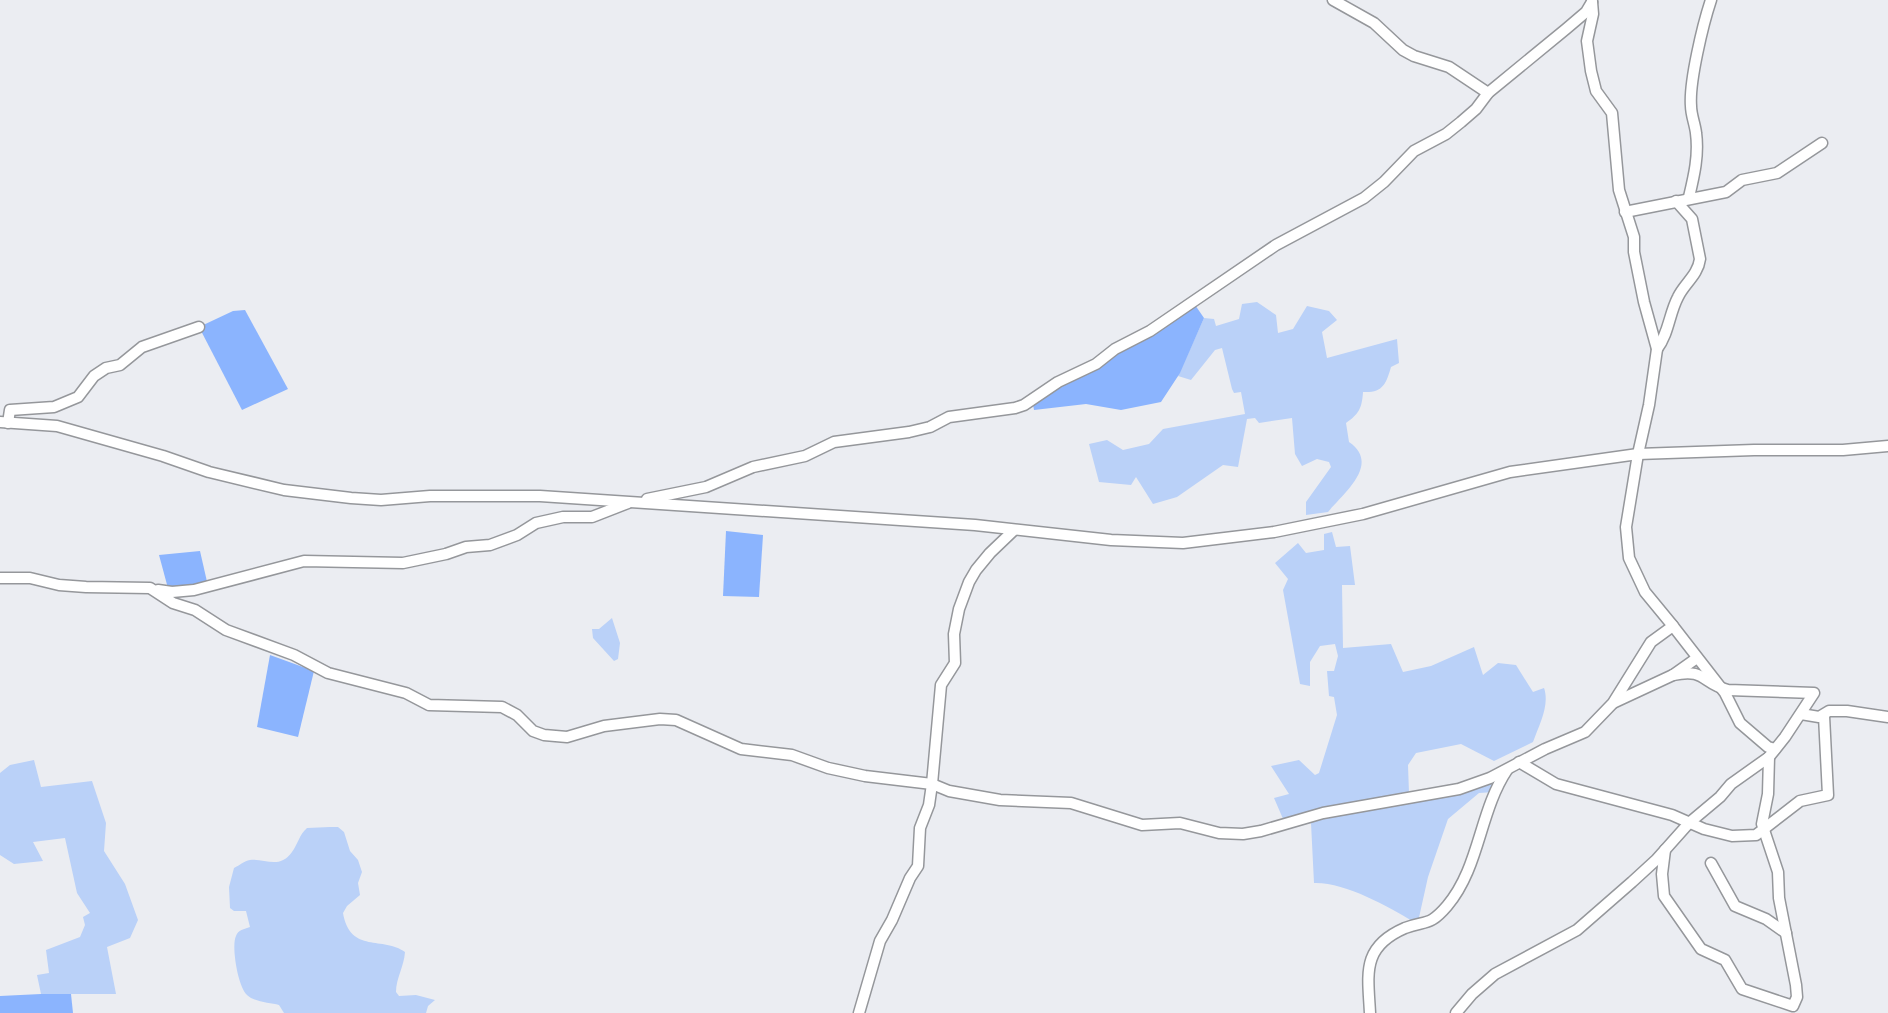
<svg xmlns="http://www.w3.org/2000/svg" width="1888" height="1013" font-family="'Space Grotesk',sans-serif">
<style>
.green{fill:#bad1f8}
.forest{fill:#8bb4fe}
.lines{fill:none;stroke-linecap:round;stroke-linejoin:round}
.minor-casing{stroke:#95979b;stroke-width:13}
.minor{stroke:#fff;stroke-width:10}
</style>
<rect width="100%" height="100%" fill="#ebedf2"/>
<g class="green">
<path d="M1257 302 1276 315 1278 333 1293 329 1307 306 1329 311 1337 320 1322 332 1327 358 1397 339 1399 363 1391 367C1386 384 1383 393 1363 392 1362 408 1359 414 1346 423L1349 442C1381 464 1344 493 1328 512L1306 515V502L1331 467 1329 462 1317 459 1302 466 1295 454 1292 418 1259 423 1255 418 1247 419 1238 467 1223 465 1177 497 1153 504 1136 477 1131 485 1099 482 1089 444 1107 440 1123 450 1149 444 1163 429 1245 414 1241 392 1234 393 1232 389 1222 348 1215 350 1191 380 1178 376 1204 318 1214 319 1216 326 1239 319 1242 304Z"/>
<path d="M1332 532 1336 547 1350 546 1355 585H1342L1343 648 1391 644 1403 672 1431 666 1474 647 1483 675 1498 663 1516 665 1533 692 1544 688C1550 705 1539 725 1533 742L1494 761 1461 744 1416 753 1408 765 1409 793 1467 783 1489 775 1498 786 1494 792 1479 793 1448 819 1428 877 1418 922H1414C1387 906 1345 882 1314 883L1311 823 1287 828 1274 798 1289 794 1271 766 1299 760 1315 775 1319 773 1337 715 1334 697 1329 696 1327 671H1334L1338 656 1335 644 1320 646 1310 662V686L1300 684 1283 590 1288 579 1275 563 1298 543 1306 553 1324 550V534Z"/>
<path d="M612 618 620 643 618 659 614 661 593 638 592 629H599Z"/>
<path d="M34 760 41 787 92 781 106 823 104 851 125 884 138 920 130 938 107 947 116 994H41L37 975 49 973 46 950 80 937 85 925 83 917 90 913 77 893 65 838 33 842 43 861 14 864 0 855V773L10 765Z"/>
<path d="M330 827H338L344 832 350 851 358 860 362 872 358 883 360 895 347 906 343 913C350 954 384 936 405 952 404 967 396 978 396 992L399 996 416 995 435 1000 428 1006 426 1013H284L279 1005C270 1003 254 1002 247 995 238 987 231 946 236 936 238 930 244 929 250 927L246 911H234L230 908 229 887 234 868C240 865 244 861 250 860 265 858 279 870 292 852 298 844 299 835 307 828Z"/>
</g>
<g class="forest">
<path d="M1193 302 1204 318 1180 373 1161 402 1121 410 1086 404 1034 410 1032 399Z"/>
<path d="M245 310 288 389 242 410 199 327 233 311Z"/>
<path d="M726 531 763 535 759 597 723 596Z"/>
<path d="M200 551 208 586 169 592 159 555Z"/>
<path d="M270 655 314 671 298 737 257 727Z"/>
<path d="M41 994H71L73 1013H0V996Z"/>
</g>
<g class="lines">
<g class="minor-casing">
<g id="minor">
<path d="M1333 0 1374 23 1403 50 1414 56 1449 67 1488 93"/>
<path d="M1689 197C1694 176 1699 155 1696 133 1695 124 1691 115 1691 106 1689 82 1703 24 1711 0"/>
<path d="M1625 212 1726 192 1742 180 1777 173 1822 143"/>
<path d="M1657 349C1669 333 1669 314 1678 297 1684 284 1698 275 1700 259L1692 219 1676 201"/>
<path d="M0 422 57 426 163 456 209 472 284 490 351 498 381 500 430 496H540L975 525 1111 540 1183 543 1274 532 1363 514 1510 472 1638 454 1754 450H1843L1888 446"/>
<path d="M8 423 10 410 54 407 78 397 94 376 106 368 120 365 142 347 199 327"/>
<path d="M647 499 706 487 753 467 805 456 834 442 909 432 930 427 949 417 1015 408 1024 405 1058 382 1096 364 1115 349 1150 331 1276 245 1364 198 1384 182 1414 151 1446 134 1461 122 1476 109 1488 93 1566 29 1586 12 1592 2"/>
<path d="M0 578H30L59 585 86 587 150 588 173 603 195 610 226 630 294 655 328 673 406 693 429 705 502 707 517 715 533 731 544 735 567 737 604 726 660 719 676 720 741 749 792 755 828 768 865 776 932 784 949 791 1000 800 1071 803 1142 825 1180 823 1219 833 1243 834 1261 831 1323 813 1459 789 1490 778 1545 749 1585 732 1613 703 1651 642 1673 626 1645 592 1629 558 1626 527 1638 454 1649 405 1657 349 1644 302 1634 252V237L1619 190 1612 113 1596 91 1591 71 1587 41 1593 14 1592 2"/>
<path d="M158 590 172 592 194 590 304 561 403 563 446 554 466 547 490 545 517 535 536 523 563 517H592L628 503"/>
<path d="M1673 626 1725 693 1740 723 1768 747 1775 749"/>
<path d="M1615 702 1673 675 1697 658"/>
<path d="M1801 714 1819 717 1829 711H1847L1888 717"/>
<path d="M1519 762 1556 784 1672 815 1704 829 1732 836 1756 835 1800 801 1828 795 1824 716"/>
<path d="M1665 850 1662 874 1664 896 1701 949 1725 960 1742 989 1793 1006 1797 997 1796 985 1779 898 1778 872 1762 824 1768 794 1769 757"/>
<path d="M1711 863 1735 906 1766 919 1786 933"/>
<path d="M859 1013 880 941 892 920 910 878 918 866 920 828 929 805 932 784 941 685 955 663 954 634 959 609 969 582 976 570 990 553 1013 531"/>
<path d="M1370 1013C1368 974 1361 947 1405 928 1426 920 1429 927 1447 906 1480 867 1479 812 1507 770"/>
<path d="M1456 1013 1472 994 1495 974 1577 930 1632 882 1656 860 1689 823 1720 797 1731 784 1769 757 1785 737 1814 693 1728 690C1701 683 1706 668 1673 675"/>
</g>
</g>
<use href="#minor" class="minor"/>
</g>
</svg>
